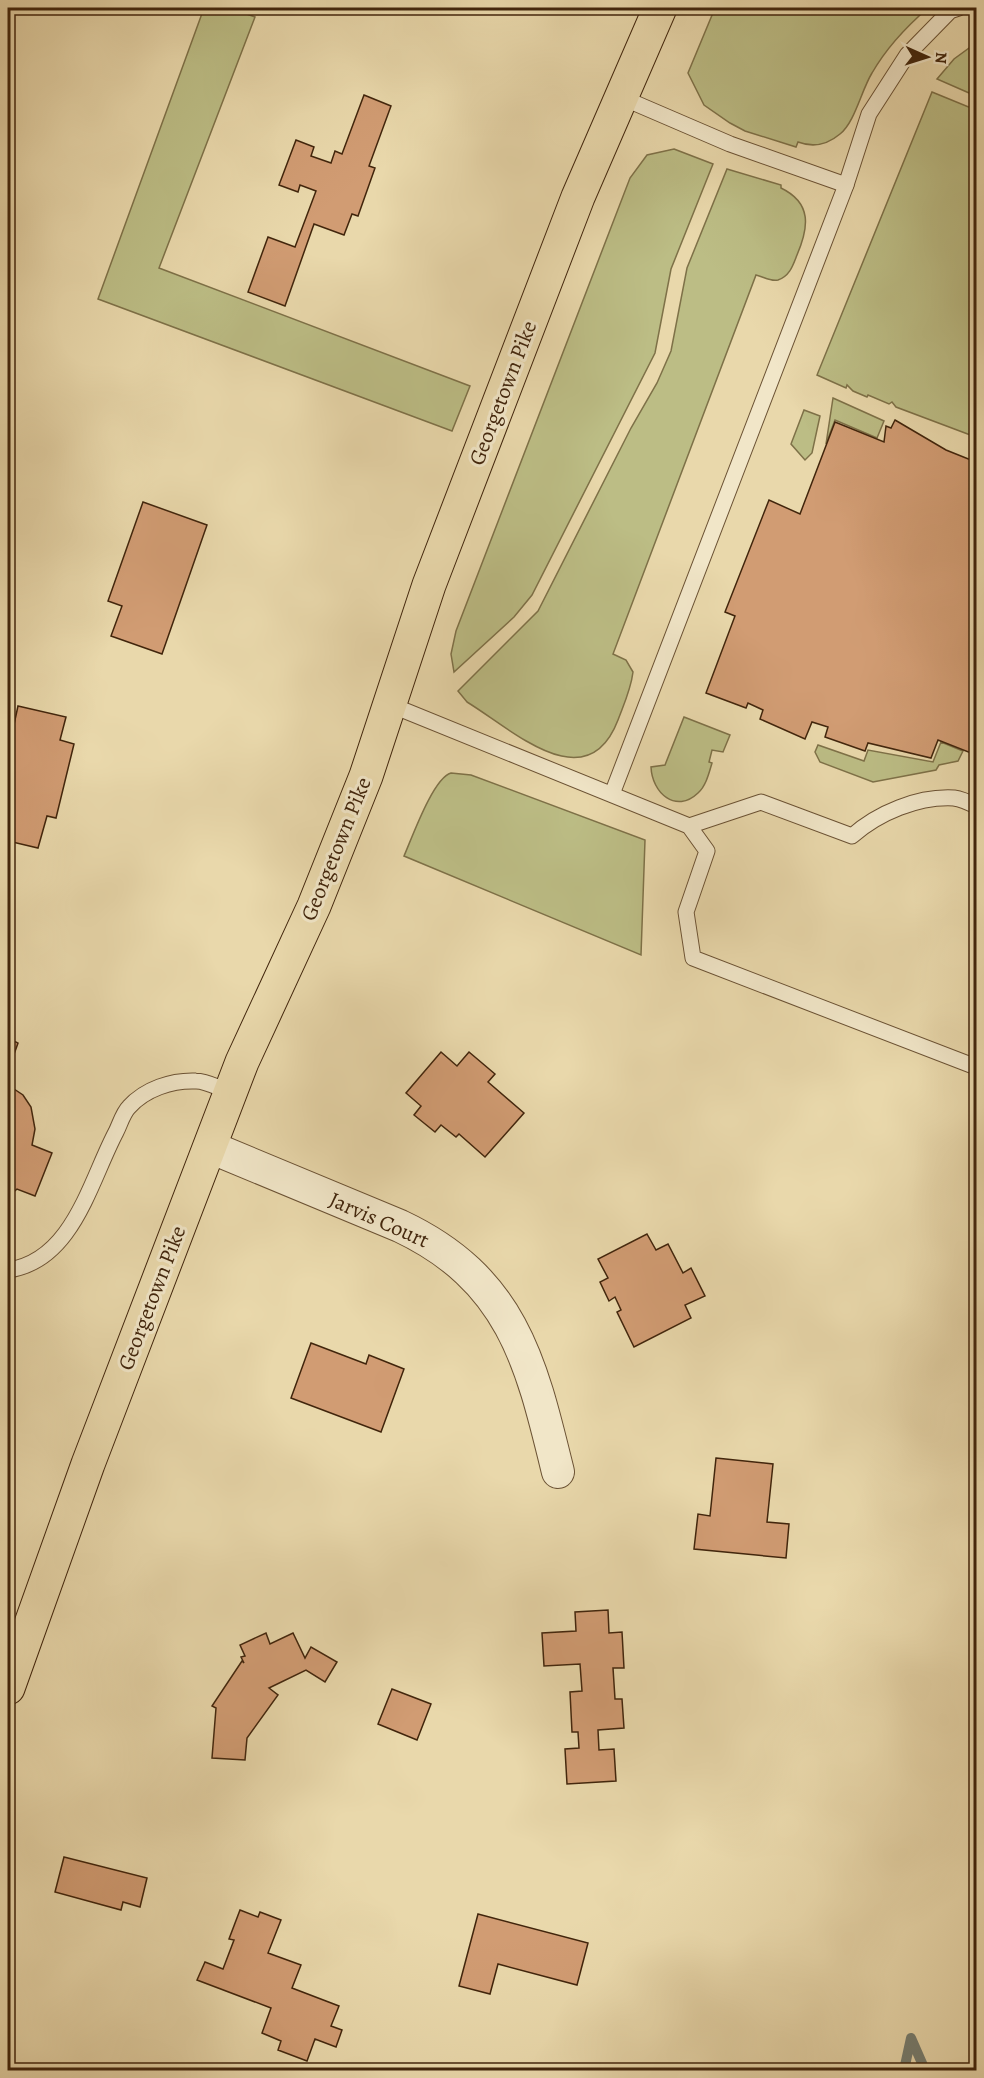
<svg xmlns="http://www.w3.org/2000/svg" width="984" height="2078" font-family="Alegreya,serif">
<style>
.green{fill:#bcbd85;stroke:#7e7148;stroke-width:1.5}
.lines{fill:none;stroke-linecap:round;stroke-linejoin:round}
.stream{stroke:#767d70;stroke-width:10}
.building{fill:#d19c73;stroke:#41250c;stroke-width:1.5}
.lane-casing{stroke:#6b5234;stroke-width:17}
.street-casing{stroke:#6b5234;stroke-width:34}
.primary-casing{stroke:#41250c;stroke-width:35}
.lane{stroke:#f1e6c8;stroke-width:15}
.street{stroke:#f1e6c8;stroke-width:32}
.primary{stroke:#e9d8ab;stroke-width:33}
.labels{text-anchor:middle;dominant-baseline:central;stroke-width:6;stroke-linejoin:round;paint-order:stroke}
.street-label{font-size:22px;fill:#41250c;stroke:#f1e6c8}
</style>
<rect width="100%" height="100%" fill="#e9d8ab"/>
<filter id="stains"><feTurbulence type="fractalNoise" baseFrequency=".00333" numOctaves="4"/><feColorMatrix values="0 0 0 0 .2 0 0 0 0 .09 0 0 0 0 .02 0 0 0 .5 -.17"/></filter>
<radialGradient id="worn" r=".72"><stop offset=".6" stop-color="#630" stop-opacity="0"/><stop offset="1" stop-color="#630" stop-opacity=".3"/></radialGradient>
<g class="green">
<path d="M204 8H230L255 17 159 268 470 386 452 431 98 299Z"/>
<path d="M715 8H928C906 27 887 47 872 73 861 91 855 122 840 134 827 145 814 148 798 142L796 147 745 131 730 123 704 105 688 73Z"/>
<path d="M976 43V96L937 79 954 59Z"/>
<path d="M932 92 976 110V429L973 436 896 407 892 402 889 404 868 395 867 397 853 391 847 385 846 388 817 375Z"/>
<path d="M674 149 713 164 671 269 655 353 532 595 514 617 454 672 451 654 456 631 630 178 647 155Z"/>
<path d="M727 169 781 185V188C812 203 809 227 797 255 793 265 790 276 778 280 771 282 764 277 756 275L613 654 626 660 633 672C631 689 624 704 618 720 587 801 513 730 467 702L458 691 538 611 631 428 657 383 671 351 687 268Z"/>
<path d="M833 398 884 421 877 438 835 420 826 444Z"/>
<path d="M804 410 820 416 812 453 805 460 791 444Z"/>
<path d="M684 717 730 735 723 752 712 750 709 762 712 763C709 773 706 786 698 793 676 814 652 793 651 767L665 765Z"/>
<path d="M941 742 963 751 958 761 939 765 936 770 873 782 820 762 815 752 818 745 864 761 868 750 933 762Z"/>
<path d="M451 773 471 775 645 840 641 955 404 856C412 838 433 778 451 773Z"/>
</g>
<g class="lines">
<path class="stream" d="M904 2070 911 2038 925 2070"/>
</g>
<g class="building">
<path d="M364 95 391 106 369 166 375 168 358 216 352 214 344 235 314 224 285 306 248 292 268 237 295 247 316 191 300 185 298 192 279 185 296 140 314 147 311 156 331 163 335 151 342 154Z"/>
<path d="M895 420 946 450 976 462V755L938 740 931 758 868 743 865 751 825 737 828 727 812 722 805 739 760 719 763 710 748 703 746 708 706 693 735 616 725 612 769 500 800 514 835 422 884 442 886 426 891 428Z"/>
<path d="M143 502 207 525 162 654 111 636 122 606 108 601Z"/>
<path d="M18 706 66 717 60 740 74 744 56 818 47 816 38 848 8 841V728L13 729Z"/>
<path d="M8 1038 18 1043 8 1071Z"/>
<path d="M441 1052 457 1066 469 1052 495 1074 488 1082 524 1113 485 1157 459 1134 456 1137 441 1125 435 1132 414 1115 421 1106 406 1093Z"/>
<path d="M8 1085 23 1095 31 1107 35 1129 32 1145 52 1153 35 1196 17 1189 8 1197Z"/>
<path d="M647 1234 656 1250 668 1244 683 1273 691 1268 705 1296 685 1305 691 1318 634 1347 617 1312 621 1310 615 1297 609 1301 600 1282 608 1278 598 1259Z"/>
<path d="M311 1343 366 1364 369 1355 404 1369 381 1432 291 1398Z"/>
<path d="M716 1458 773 1464 767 1522 789 1524 786 1558 694 1549 698 1514 710 1516Z"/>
<path d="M608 1610 609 1633 622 1632 624 1668H613L615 1699H622L624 1728 598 1730 599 1750 614 1749 616 1781 567 1784 565 1749 579 1748 578 1732H572L570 1692 582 1691 580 1664 544 1666 542 1633 576 1631 575 1612Z"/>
<path d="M266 1633 270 1644 293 1633 305 1658 311 1647 337 1662 325 1682 306 1670 269 1688 278 1695 247 1738 245 1760 212 1758 216 1708 212 1706 242 1661 244 1663 241 1657 245 1656 240 1645Z"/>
<path d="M392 1689 431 1704 417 1740 378 1724Z"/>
<path d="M64 1857 147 1878 140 1907 123 1902 121 1910 55 1892Z"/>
<path d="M240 1910 258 1917 260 1912 281 1920 268 1953 301 1965 292 1988 339 2006 331 2026 342 2030 336 2047 315 2039 307 2061 278 2050 281 2041 262 2033 271 2008 197 1980 205 1962 223 1969 234 1940 229 1939Z"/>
<path d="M478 1914 588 1943 577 1985 498 1964 490 1994 459 1986Z"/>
</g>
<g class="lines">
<g class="lane-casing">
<g id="lane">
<path d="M623 98 730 144 846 185"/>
<path d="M391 705 689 826 707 851 686 912 693 958 976 1067"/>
<path d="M612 794 846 185 869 114 907 55 950 11 959 8"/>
<path d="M689 826 761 802 852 836C878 813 918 796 954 798 961 799 970 803 976 806"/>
<path d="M8 1270C73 1261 90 1181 116 1132 120 1124 123 1113 129 1107 145 1089 172 1080 196 1081 207 1081 220 1089 231 1092"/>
</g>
</g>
<g class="street-casing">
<path id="street" d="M210 1147 400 1226C512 1279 531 1361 558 1472"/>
</g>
<g class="primary-casing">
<path id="primary" d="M8 1688 88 1464 242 1062 314 906 366 776 429 585 578 197 660 8"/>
</g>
<use href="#lane" class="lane"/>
<use href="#street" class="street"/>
<use href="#primary" class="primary"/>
</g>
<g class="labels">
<g class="street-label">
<text transform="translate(503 393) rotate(-69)">Georgetown Pike</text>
<text transform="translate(336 849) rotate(-68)">Georgetown Pike</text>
<text transform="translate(379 1220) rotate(24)">Jarvis Court</text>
<text transform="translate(152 1298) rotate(-69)">Georgetown Pike</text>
</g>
</g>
<rect width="984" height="2078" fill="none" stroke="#e9d8ab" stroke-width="30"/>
<rect x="9" y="9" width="966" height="2060" fill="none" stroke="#41250c" stroke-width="3"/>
<rect x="15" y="15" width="954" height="2048" fill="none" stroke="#41250c" stroke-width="1.5"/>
<g transform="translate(927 57) rotate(93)" stroke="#f1e6c8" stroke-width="4.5" paint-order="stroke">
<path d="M0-4.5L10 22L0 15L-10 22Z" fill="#41250c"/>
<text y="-9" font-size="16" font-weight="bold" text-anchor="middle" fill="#41250c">N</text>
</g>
<rect width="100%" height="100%" filter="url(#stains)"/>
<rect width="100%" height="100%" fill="url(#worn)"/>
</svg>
